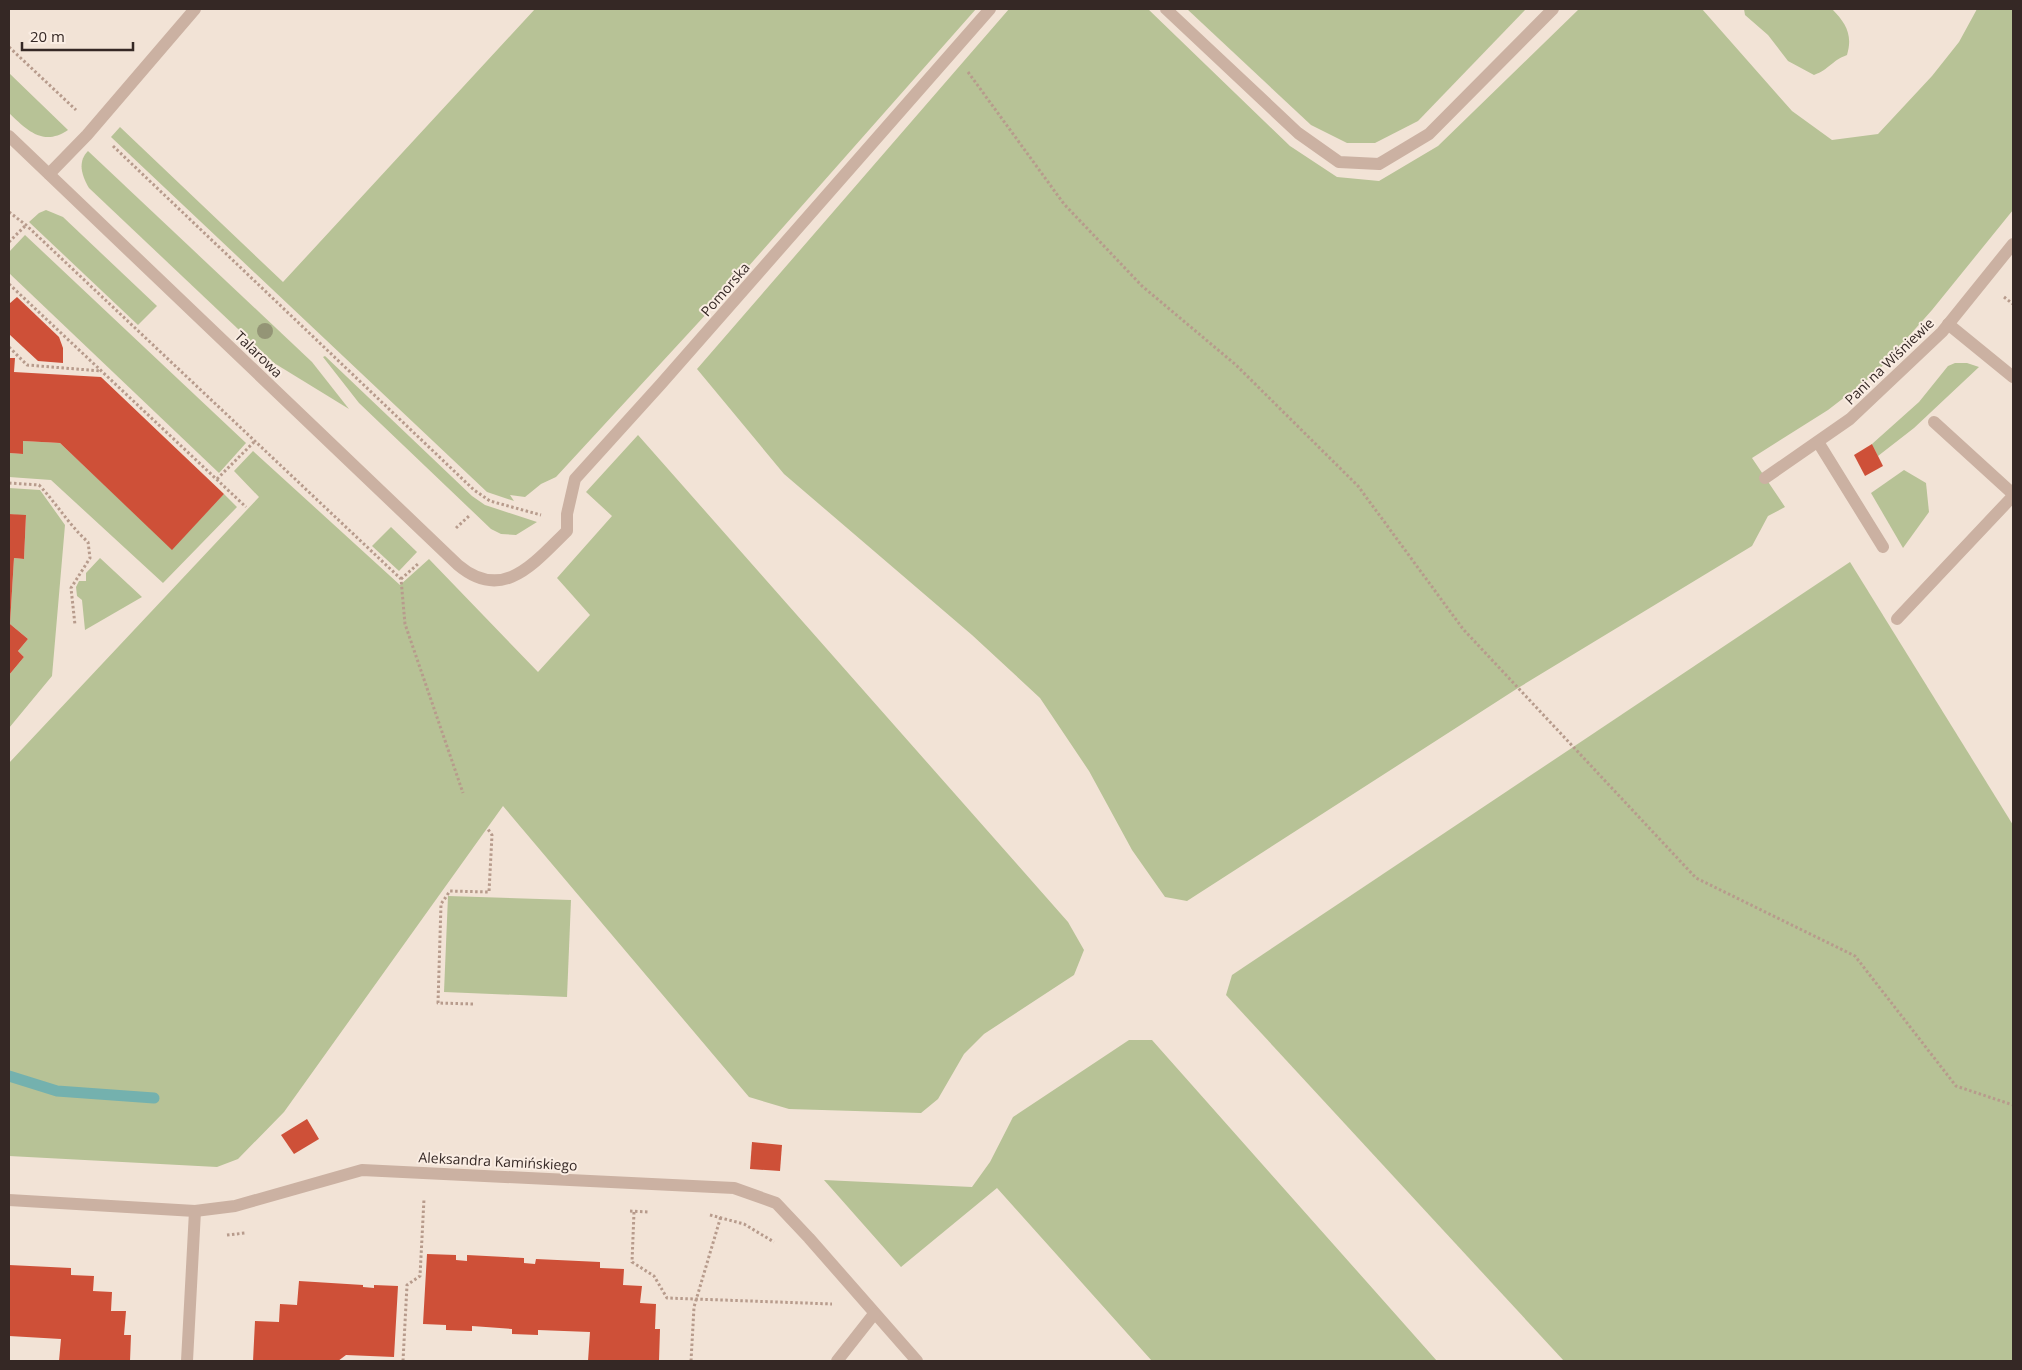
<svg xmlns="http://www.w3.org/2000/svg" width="2022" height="1370" font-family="'Open Sans',sans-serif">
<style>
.green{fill:#b7c296}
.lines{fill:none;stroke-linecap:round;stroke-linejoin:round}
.stream{stroke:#74b1ae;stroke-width:11}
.building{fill:#ce5038}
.path{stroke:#b79b8c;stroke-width:3;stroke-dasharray:2.5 2.5;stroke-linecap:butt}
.lane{stroke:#cbb1a2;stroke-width:12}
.street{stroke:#cbb1a2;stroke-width:12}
.tree{fill:#949576}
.labels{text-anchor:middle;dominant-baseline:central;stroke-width:4;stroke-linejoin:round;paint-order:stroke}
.street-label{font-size:14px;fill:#352825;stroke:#faede3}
</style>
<rect width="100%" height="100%" fill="#f2e3d6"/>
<g class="green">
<path d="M535 9H976L709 311 556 477 541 484 525 497 510 495 514 501 487 492 111 137 120 127 283 282Z"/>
<path d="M1009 9H1148L1290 146 1337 177 1379 181 1438 146 1579 9H1702L1792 111 1832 140 1878 134 1932 76 1959 42 1977 9H2013V210L1932 310 1876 373 1828 410 1752 458 1785 507 1768 516 1752 546 1518 688 1187 901 1165 897 1132 850 1089 771 1040 698 972 635 784 474 697 369Z"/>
<path d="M1187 9H1526L1418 121 1375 143H1347L1311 125Z"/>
<path d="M1744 9H1832C1846 23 1853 35 1847 55 1831 61 1830 69 1814 75L1788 61 1768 35 1745 15Z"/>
<path d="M9 73 68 130C43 147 27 130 9 113Z"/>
<path d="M88 151 312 362 349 409 274 363 89 188C82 176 77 162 88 151Z"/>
<path d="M46 210 63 217 157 306 138 325 29 222 39 213Z"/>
<path d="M25 235 246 443 219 473 9 273V252Z"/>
<path d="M325 356 472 496 485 505 537 522 516 535 501 534 491 529 359 403 323 357Z"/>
<path d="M1955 363H1967L1979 367 1914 428 1878 456 1872 444 1919 402 1948 366Z"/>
<path d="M638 435 1068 922 1084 950 1074 975 984 1034 964 1054 938 1099 921 1113 789 1109 749 1097 503 806 284 1112 238 1159 217 1167 9 1156V763L259 497 234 471 253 451 400 585 429 559 538 672 590 615 557 578 612 516 586 492Z"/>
<path d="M23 441 60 443 172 549 224 494 237 507 163 583 51 480 9 477V453L23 454Z"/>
<path d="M1904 470 1926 483 1929 512 1903 548 1871 493Z"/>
<path d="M9 488 40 490 65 525 52 676 9 728V675L24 657 18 651 28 639 10 624 14 558 24 559 26 516 9 514Z"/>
<path d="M391 527 417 552 399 571 372 546Z"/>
<path d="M100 558 142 597 85 630 82 600 77 596 76 587 79 581H86V573Z"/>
<path d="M1850 562 2013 825V1361H1564L1226 995 1232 975Z"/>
<path d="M448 896 571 900 567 997 444 992Z"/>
<path d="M1129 1040H1152L1437 1361H1152L997 1188 901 1267 824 1180 972 1187 990 1162 1013 1117Z"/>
</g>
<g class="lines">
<path class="stream" d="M9 1076 57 1091 154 1098"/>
</g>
<g class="building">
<path d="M17 297 59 337 63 348V363L38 361 9 334V304Z"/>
<path d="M9 358H15L14 372 101 377 224 494 172 550 60 443 23 441V454L9 453Z"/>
<path d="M1872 444 1883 466 1865 476 1854 455Z"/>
<path d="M9 514 26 515 24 559 14 558 10 624 28 639 18 651 24 657 9 675Z"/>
<path d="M307 1119 319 1139 294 1154 281 1135Z"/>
<path d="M752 1142 782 1145 780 1171 750 1169Z"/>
<path d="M427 1254 456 1255V1260L467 1261V1255L524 1258V1263L535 1264 536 1259 600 1262V1268L624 1269 623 1285 642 1286 640 1303 656 1304 655 1329H660L659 1361H588L590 1332 538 1330V1335L512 1334V1329L472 1326V1331L446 1330V1325L423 1324Z"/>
<path d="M9 1265 71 1268V1275L94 1276 93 1291 112 1292 111 1311H126L124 1335H131L130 1361H59L61 1339 9 1336Z"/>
<path d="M299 1281 363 1285V1287L374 1288V1285L398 1286 394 1357 346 1355 338 1361H253L255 1321 279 1322 280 1304 297 1305Z"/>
</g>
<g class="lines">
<g class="path">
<path d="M9 47 76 110"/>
<path d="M968 72 1064 204 1142 286 1236 365 1358 486 1463 629 1696 878 1855 956 1956 1086 2013 1105"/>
<path d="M113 146 474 490 490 501 541 515"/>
<path d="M9 212 26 225 401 579 405 624 463 793"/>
<path d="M9 242 26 225"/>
<path d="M9 284 246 507"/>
<path d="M2004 297 2013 304"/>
<path d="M9 347 27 365 101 371"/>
<path d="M217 479 254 442"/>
<path d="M9 483 39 485C57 504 69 525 88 542L90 558 71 588 75 625"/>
<path d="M456 528 469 516"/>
<path d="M401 579 419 563"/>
<path d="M473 1004 438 1003 441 904 450 891 489 892 492 835 487 828"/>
<path d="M630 1211 648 1212"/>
<path d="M634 1212 632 1262 654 1276 667 1298 832 1304"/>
<path d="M710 1215 744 1224 774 1242"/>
<path d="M227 1235 245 1233"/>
<path d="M403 1361 407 1285 420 1276 424 1199"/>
<path d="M691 1361 694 1307 721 1216"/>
</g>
<g class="lane">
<path d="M49 174 87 135 195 9"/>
<path d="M1948 324 2013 377"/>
<path d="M1934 422 2013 494"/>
<path d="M1818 442 1883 547"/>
<path d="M1897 619 2013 496"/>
<path d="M9 1200 195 1211 235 1206 362 1170 734 1188 776 1203 809 1238 917 1361"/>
<path d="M187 1361 195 1211"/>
<path d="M837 1361 874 1314"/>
</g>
<g class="street">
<path d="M1166 9 1298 133 1339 162 1379 164 1429 134 1553 9"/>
<path d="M9 136 458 565C503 603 534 563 567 531V514L575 479 661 384 990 9"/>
<path d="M1765 478 1850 419 1942 332 2013 244"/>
</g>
</g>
<circle class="tree" cx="265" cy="331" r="8"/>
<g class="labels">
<g class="street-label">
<text transform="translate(725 289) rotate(-49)">Pomorska</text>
<text transform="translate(259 354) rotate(44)">Talarowa</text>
<text transform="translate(1889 361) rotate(-44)">Pani na Wiśniewie</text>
<text transform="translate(498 1161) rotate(3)">Aleksandra Kamińskiego</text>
</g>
</g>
<rect width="2022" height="1370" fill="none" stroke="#352825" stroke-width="20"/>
<path d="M22 42v8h111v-8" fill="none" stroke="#352825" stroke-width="2.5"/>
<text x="30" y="42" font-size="15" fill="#352825" stroke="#faede3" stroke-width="4" paint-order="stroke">20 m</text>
</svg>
